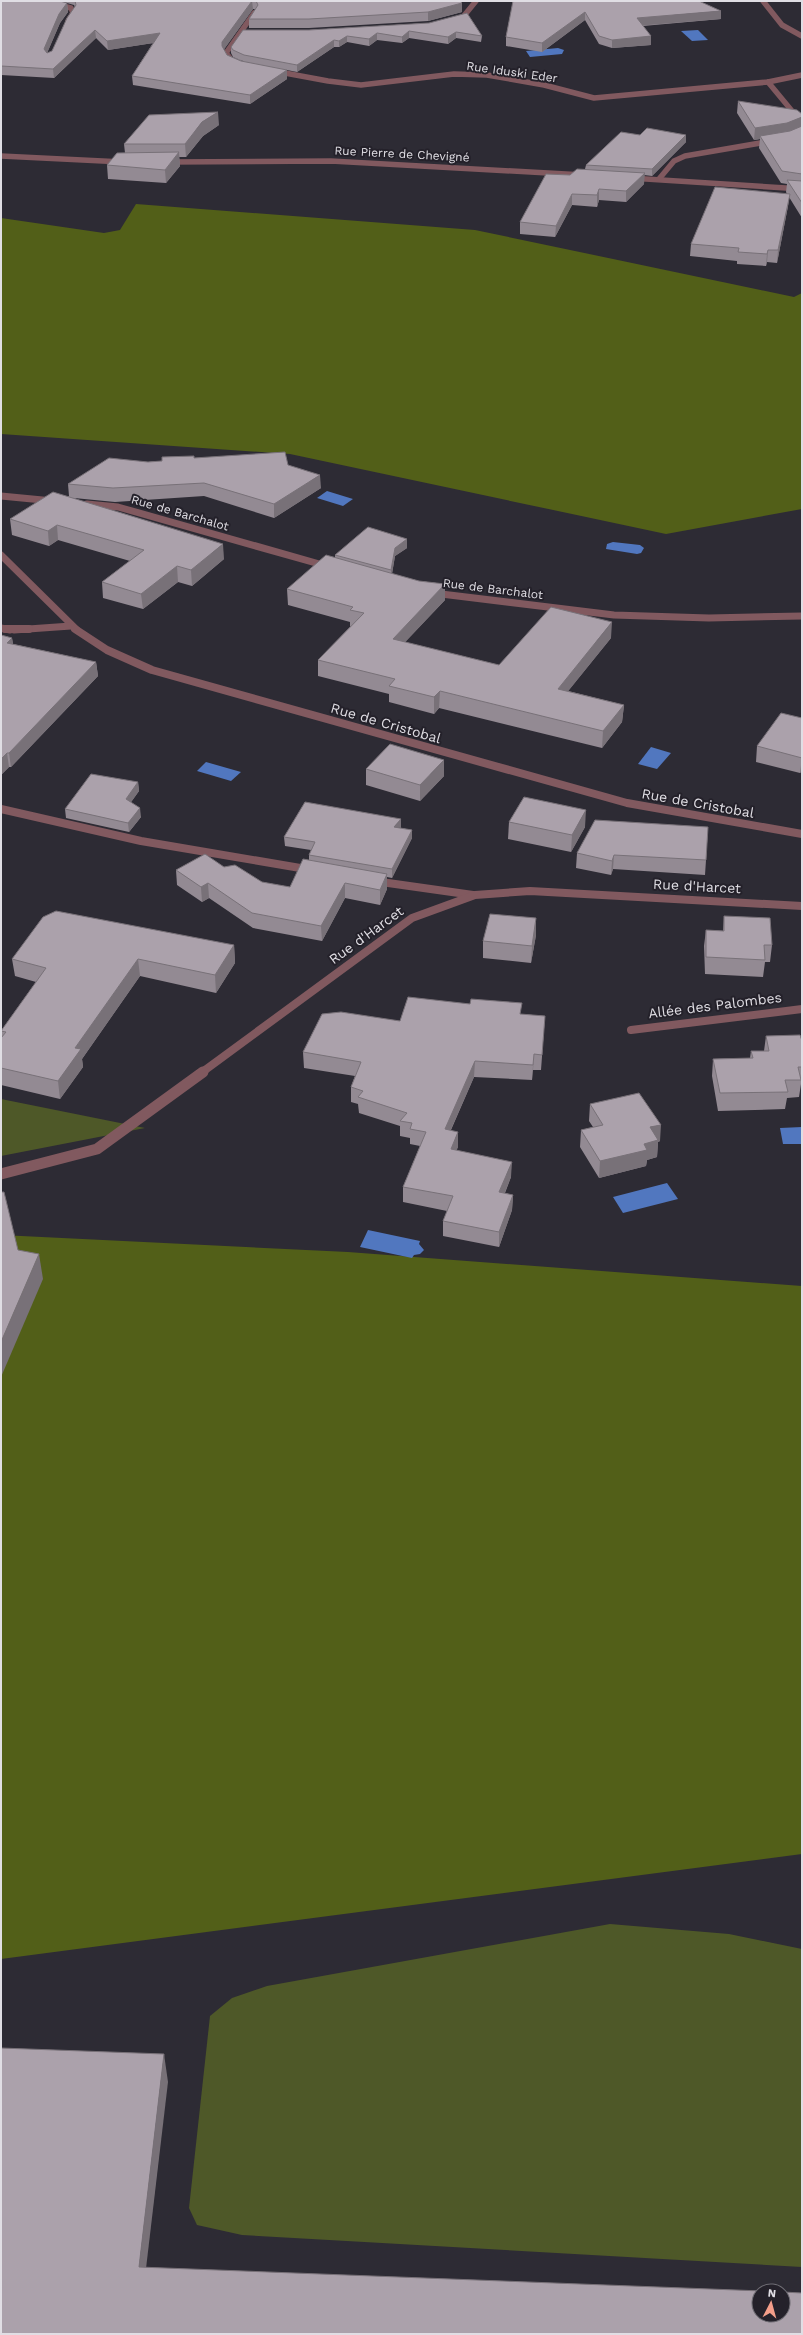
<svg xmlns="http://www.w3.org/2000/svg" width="803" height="2335" font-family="'Work Sans',sans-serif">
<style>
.green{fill:#4e5828}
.forest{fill:#525f18}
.water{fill:#5177bf}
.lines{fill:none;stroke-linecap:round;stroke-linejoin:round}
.minor-far3{stroke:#81595f;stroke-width:5.5}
.minor-far2{stroke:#81595f;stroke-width:7}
.minor-far1{stroke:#81595f;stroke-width:8}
.minor{stroke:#81595f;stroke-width:11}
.wall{fill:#938a93;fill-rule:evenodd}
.shaded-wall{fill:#787178}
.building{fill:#aba1ab;stroke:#787178}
.labels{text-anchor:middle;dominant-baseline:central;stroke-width:4;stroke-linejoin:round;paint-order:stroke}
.far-street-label{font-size:12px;fill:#e0dee4;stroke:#24212a}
.street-label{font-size:14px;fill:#e0dee4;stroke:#24212a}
</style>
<rect width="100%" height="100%" fill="#2d2b34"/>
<g class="green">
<path d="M1 1099 145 1128 1 1156Z"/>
<path d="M610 1924 729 1934 802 1949V2267L242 2235 197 2225 189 2208 210 2016 232 1998 267 1986Z"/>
</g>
<g class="forest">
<path d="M136 204 475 230 794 297 802 293V509L666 534 290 454 1 434V218L104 233 120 230Z"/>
<path d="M1 1235 348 1252 802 1286V1854L1 1959Z"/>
</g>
<g class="water">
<path d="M698 30 708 40 692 41 681 31Z"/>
<path d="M558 48 564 50 562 54 530 57 526 51Z"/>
<path d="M327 491 353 499 343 506 317 498Z"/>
<path d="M613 542 640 545 644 548 641 553 637 554 606 549 607 544Z"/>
<path d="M651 747 671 753 657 769 638 764Z"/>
<path d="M206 762 241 772 231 781 197 771Z"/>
<path d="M802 1127V1144H783L780 1128Z"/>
<path d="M667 1183 678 1199 623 1213 613 1197Z"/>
<path d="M368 1230 420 1241 419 1244 424 1250 420 1254 414 1255 412 1258 360 1247Z"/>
</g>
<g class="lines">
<g class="minor-far3">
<path d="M763 1 782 25 802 36"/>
<path d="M55 4 71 8 73 13 68 21"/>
<path d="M456 19 463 17 476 1"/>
<path d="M233 62 226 53 254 13"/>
<path d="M274 71 328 81 361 85 454 74 487 75 544 85 594 98 768 82 802 75"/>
<path d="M768 82 802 123"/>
<path d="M1 156 123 162"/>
<path d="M167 162 331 161 584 175"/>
<path d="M630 178 802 189"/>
<path d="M659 179 674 161 685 156 772 141"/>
</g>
<g class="minor-far2">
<path d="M1 496 53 501"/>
<path d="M87 504 118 507 330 567"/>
<path d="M1 555 77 630"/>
<path d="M433 593 614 615 709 618 802 616"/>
<path d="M1 628 10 630"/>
<path d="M14 630 71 626"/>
</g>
<g class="minor-far1">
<path d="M5 629H29"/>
<path d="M75 629 107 650 152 670 627 803 802 834"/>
<path d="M1 809 141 841 312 870"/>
<path d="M374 881 473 895"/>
<path d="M631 1030 802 1009"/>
<path d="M201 1073 412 918 475 895 530 891 802 906"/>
</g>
<path class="minor" d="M1 1174 97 1149 203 1072"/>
</g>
<g class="wall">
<path d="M1 1H460L462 3V12L428 21 309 28H249V19L255 9H253L224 49 227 55 243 61 233 57 231 53V47L309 30 429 23 482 36 481 42 456 38 448 44 409 38 402 43 377 40 369 46 347 42 339 47H334L297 72 287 70V79L250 104 133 85 132 76 153 43 108 50 96 38 54 78 1 75ZM67 3 74 5 75 7 52 51 47 53 60 23 68 12Z"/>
<path d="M513 1 721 19 643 26 651 45 612 48 599 44 585 20 542 52 506 46V37Z"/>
<path d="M738 101 802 114V218L789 197 788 206 777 263 767 262 766 266 737 264V261L690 256 691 244 787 194 786 192 787 184 781 183 759 148 760 139 754 140 737 113Z"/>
<path d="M219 125 203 136 186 157H179L180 166 166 183 108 179 107 165 125 153 124 144Z"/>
<path d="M640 135H686V142L652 176 644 175V184L626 202 599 200 597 207 572 205 555 237 520 234V222L570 175 585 169 586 165Z"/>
<path d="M194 458 288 465 321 488 274 518 204 496 115 502 74 498 224 559 192 586 178 582 143 609 103 598 102 582 130 561 58 540 49 546 12 535 10 519 69 496 68 484 148 462Z"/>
<path d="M407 539V548L395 556 392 574 419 581 445 584V600L405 642 499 665 611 638 568 691 624 705 622 722 602 748 439 708 434 714 389 702V694L318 676V660L351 626H350V622L288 605 287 589 335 558V555Z"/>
<path d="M1 635 12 638 13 644 96 662 98 676 11 767H9L1 775Z"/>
<path d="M802 718V771L800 773 756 762 757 746Z"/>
<path d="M366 769 444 776 420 801 366 785Z"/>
<path d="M138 782 139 791 131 802 141 817 129 832 66 818 65 809Z"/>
<path d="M509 822 585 827 571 852 508 839Z"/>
<path d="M708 827 706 860 705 875 613 869 611 875 576 868 577 853Z"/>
<path d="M401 828 412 830V838L392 878 387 877V889L380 905 345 898 322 941 253 928 209 898 202 902 177 885 176 870 224 867 262 882 290 887 309 860V855L311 850 285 846 284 837Z"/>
<path d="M724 916 772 945 770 962H765L763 977 705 974 704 946 706 930 723 931Z"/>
<path d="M536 918V935L531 963 483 958V941Z"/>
<path d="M234 945 235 963 216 993 140 976 82 1059 83 1067 60 1099 1 1085V1038L2 1036 1 1031 36 982 15 976 12 959Z"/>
<path d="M521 1014 545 1016 541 1070H533L532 1080 474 1077 451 1130 458 1147 456 1150 511 1177 505 1193 513 1195 512 1210 499 1247 443 1236V1221L447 1211 403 1202V1187L420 1146 410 1144V1138L400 1136V1126L359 1113 358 1104 351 1102V1087L355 1076 304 1068 303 1052 400 1021Z"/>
<path d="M766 1036 802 1067V1084H801L799 1097 787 1098 785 1109 718 1111 712 1076 713 1059 750 1058 751 1051H764Z"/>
<path d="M590 1104 660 1141 658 1142 657 1157 647 1160 646 1166 599 1178 580 1147 581 1130 593 1127 589 1121Z"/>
</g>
<g class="shaded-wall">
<path d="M252 1 253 9 223 51 222 55V42Z"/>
<path d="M67 3 68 12 60 23 45 58 44 49 59 14Z"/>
<path d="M462 3V12L428 21V12Z"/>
<path d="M721 11V19L636 26 637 18Z"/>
<path d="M585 12V20L542 52V43Z"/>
<path d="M95 30 96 38 54 78 53 69Z"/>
<path d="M409 31V38L402 43V37Z"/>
<path d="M456 32V38L448 44V37Z"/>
<path d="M160 33V42L108 50 107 41Z"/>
<path d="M377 33V40L369 46V39Z"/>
<path d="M347 36V42L339 47V41Z"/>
<path d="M651 36V45L612 48V40Z"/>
<path d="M334 40V47L297 72V65Z"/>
<path d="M287 70V79L250 104V95Z"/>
<path d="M218 112 219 125 203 136 186 157 185 144 202 122Z"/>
<path d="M802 117 801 129 760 136V139L754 140 755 128Z"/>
<path d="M686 135V142L652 176V169Z"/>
<path d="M179 152 180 166 166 183 165 170Z"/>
<path d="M645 173 644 184 626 202V191Z"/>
<path d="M599 189V200L597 207V195Z"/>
<path d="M572 194V205L555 237 556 226Z"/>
<path d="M790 194 788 206 777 263 778 250Z"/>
<path d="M768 250 767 262 766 266 767 254Z"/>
<path d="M320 475 321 488 274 518V504Z"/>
<path d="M57 525 58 540 49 546 48 531Z"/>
<path d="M407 539V548L395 556 391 579V570L395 548Z"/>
<path d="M223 544 224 559 192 586 191 570Z"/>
<path d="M177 566 178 582 143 609 141 594Z"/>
<path d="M445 584V600L393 655V639Z"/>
<path d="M612 622 611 638 557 705 558 689Z"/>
<path d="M12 638 14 651 7 643Z"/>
<path d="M96 662 98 676 11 767 9 753Z"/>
<path d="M440 691 439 708 434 714V697Z"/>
<path d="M624 705 622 722 602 748 603 731Z"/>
<path d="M7 753 9 767 1 775V759Z"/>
<path d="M802 758V771L800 773Z"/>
<path d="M444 760V776L420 801V785Z"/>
<path d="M138 782 139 791 127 808 126 799Z"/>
<path d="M140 808 141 817 129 832 128 823Z"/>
<path d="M586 810 585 827 571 852 572 835Z"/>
<path d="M401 819V828L394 827Z"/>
<path d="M412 830V838L392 878V869Z"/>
<path d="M614 855 613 869 611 875 612 861Z"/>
<path d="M387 874V889L380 905V890Z"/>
<path d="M208 883 209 898 202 902 201 887Z"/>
<path d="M345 883V898L322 941 321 926Z"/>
<path d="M536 918V935L531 963 532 946Z"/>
<path d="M234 945 235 963 216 993 215 975Z"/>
<path d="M138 959 140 976 82 1059 83 1067 60 1099 58 1081 75 1048Z"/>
<path d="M534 1054 533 1070 532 1080 533 1065Z"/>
<path d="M475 1061 474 1077 444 1145 445 1129Z"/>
<path d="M661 1125 660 1141 658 1142 657 1157 647 1160 646 1166 599 1178 600 1161 644 1144 650 1127Z"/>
<path d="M458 1132V1147L451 1165V1149Z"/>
<path d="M512 1162 511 1177 499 1207V1192Z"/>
<path d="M513 1195 512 1210 499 1247V1232Z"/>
<path d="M39 1254 43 1279 1 1377V1342Z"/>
<path d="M164 2054 168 2082 143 2294 139 2267Z"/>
</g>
<g class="building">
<path d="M1 1H60L67 3 59 14 44 49 47 53 52 51 67 18 76 5 75 1H252L222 42V46L227 55 241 61 287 70 250 95 132 76 160 33 107 41 95 30 53 69 1 66Z"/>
<path d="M256 1H460L462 3 428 12 309 19H249L258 5Z"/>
<path d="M513 1H699L721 11 637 18 651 36 612 40 599 36 585 12 542 43 506 37Z"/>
<path d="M467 13 482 36 456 32 448 37 409 31 402 37 377 33 369 39 347 36 339 41 334 40 297 65 244 55 233 50 231 47 243 30H309L429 23Z"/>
<path d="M738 101 797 110 802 114V117L787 123 755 128Z"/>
<path d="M218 112 202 122 185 144H124L149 115Z"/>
<path d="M802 126V174L782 171 760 136 790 131Z"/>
<path d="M647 128 686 135 652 169 586 165 621 132 640 135Z"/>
<path d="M179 152 165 170 107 165 117 153Z"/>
<path d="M577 169 645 173 626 191 599 189 597 195 572 194 556 226 520 222 546 174 570 175Z"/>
<path d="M787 180 802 181V203Z"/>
<path d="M715 187 790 194 778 250H768L767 254 738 252 739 248 691 244Z"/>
<path d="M285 452 288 465 320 475 274 504 204 483 113 488 68 484 109 458 148 462 162 461V457L194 456V458Z"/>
<path d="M53 492 223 544 191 570 177 566 141 594 102 582 144 550 57 525 48 531 10 519Z"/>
<path d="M368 527 407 539 395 548 391 570 335 555Z"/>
<path d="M326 555 419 581 445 584 393 639 499 665 551 607 612 622 558 689 624 705 603 731 440 691 434 697 389 686 395 679 318 660 364 613 350 610 353 607 287 589Z"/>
<path d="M1 635 12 638 7 643 96 662 9 753H7L1 759Z"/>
<path d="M781 713 802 718V758L757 746Z"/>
<path d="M390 744 444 760 420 785 366 769Z"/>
<path d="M91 774 138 782 126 799 140 808 128 823 65 809Z"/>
<path d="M524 797 586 810 572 835 509 822Z"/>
<path d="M305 802 401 819 394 827 412 830 392 869 309 855 315 842 284 837Z"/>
<path d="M595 820 708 827 706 860 614 855 612 861 577 853Z"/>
<path d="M205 854 224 867 235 865 262 882 290 887 303 859 387 874 380 890 345 883 321 926 252 913 208 883 201 887 176 870Z"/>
<path d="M56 911 234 945 215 975 138 959 75 1048 81 1049 58 1081 1 1068V1038L6 1032 1 1031 46 968 12 959 43 917Z"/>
<path d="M490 914 536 918 532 946 483 941Z"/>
<path d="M724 916 770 918 772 945H764L765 960 706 957V930L724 931Z"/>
<path d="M408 997 470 1004 471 999 522 1003 520 1014 545 1016 542 1055 534 1054 533 1065 475 1061 445 1129 458 1132 451 1149 512 1162 499 1192 513 1195 499 1232 443 1221 453 1196 403 1187 426 1132 410 1129 412 1123 400 1121 407 1113 358 1097 363 1091 351 1087 361 1062 303 1052 322 1014 341 1012 400 1021Z"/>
<path d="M800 1035 802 1041V1067H798L801 1080H785L788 1092 720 1093 713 1059 753 1058 751 1051H769L766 1036Z"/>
<path d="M639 1093 661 1125 650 1127 658 1140 644 1144 647 1150 600 1161 581 1130 603 1125 590 1104Z"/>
<path d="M1 1192H4L18 1250 39 1254 1 1342Z"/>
<path d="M1 2048 164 2054 139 2267 762 2291H759V2315H783V2292L802 2293V2334H1Z"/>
</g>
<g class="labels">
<g class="far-street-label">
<text transform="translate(512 72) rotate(8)">Rue Iduski Eder</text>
<text transform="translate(402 154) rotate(3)">Rue Pierre de Chevigné</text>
<text transform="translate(180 513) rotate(16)">Rue de Barchalot</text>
<text transform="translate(493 589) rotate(7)">Rue de Barchalot</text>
</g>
<g class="street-label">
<text transform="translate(386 723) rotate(16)">Rue de Cristobal</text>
<text transform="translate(698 803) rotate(10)">Rue de Cristobal</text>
<text transform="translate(697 886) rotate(3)">Rue d'Harcet</text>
<text transform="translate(366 935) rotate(-36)">Rue d'Harcet</text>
<text transform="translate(715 1005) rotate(-7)">Allée des Palombes</text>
</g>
</g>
<rect width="803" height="2335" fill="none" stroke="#e0dee4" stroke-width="4"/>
<g transform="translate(771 2303) rotate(6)"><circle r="19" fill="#24212a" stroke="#6f6d74"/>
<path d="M0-3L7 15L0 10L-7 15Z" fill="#f49e8a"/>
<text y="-6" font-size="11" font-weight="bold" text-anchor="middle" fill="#e0dee4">N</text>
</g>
</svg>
